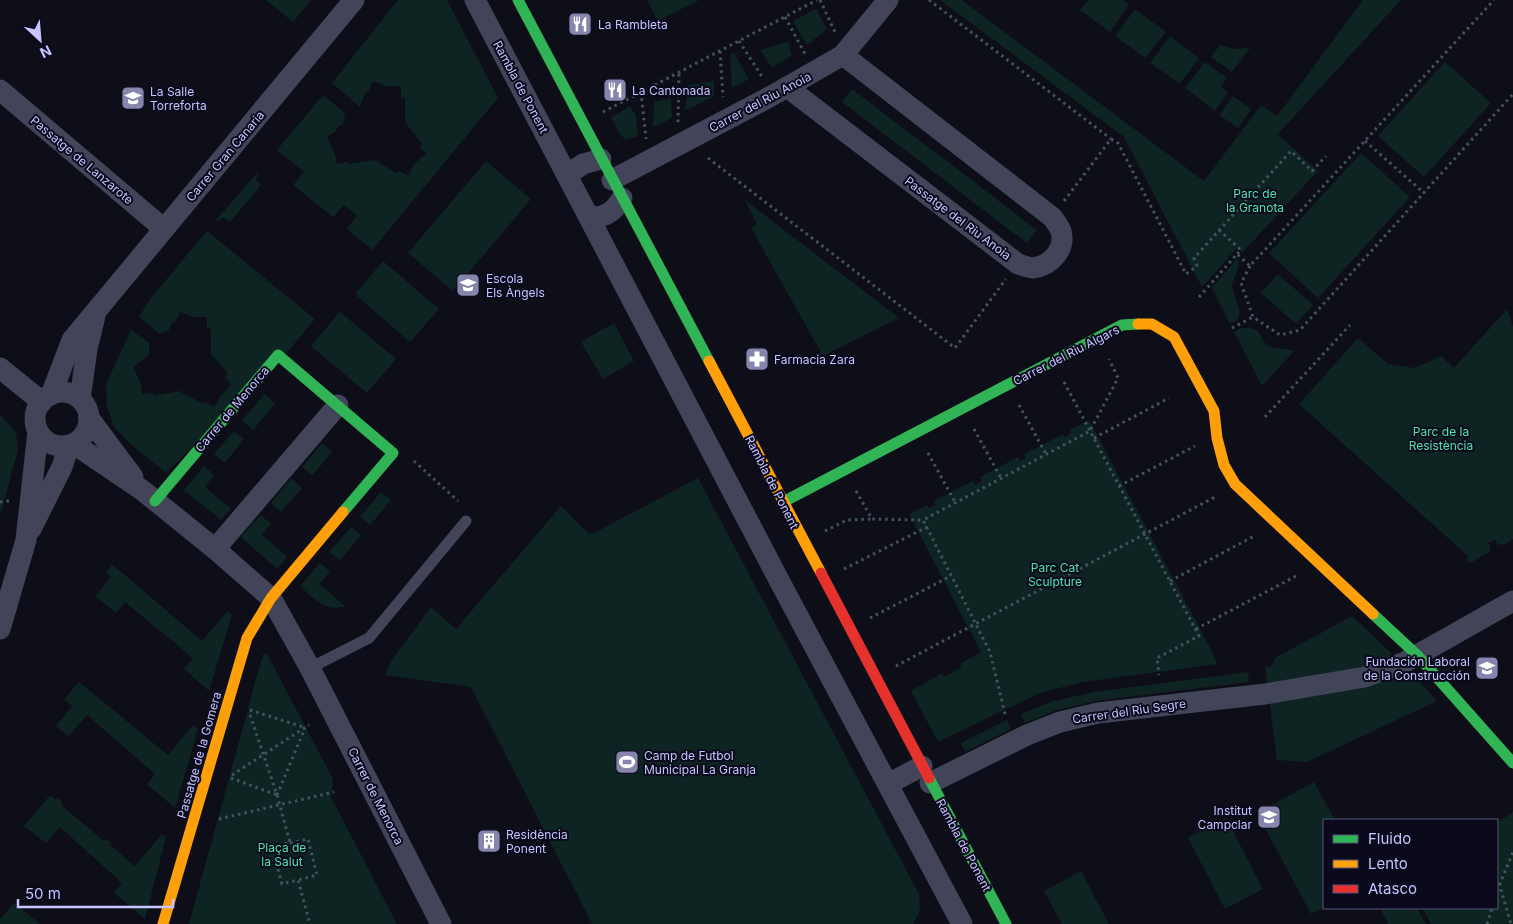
<svg xmlns="http://www.w3.org/2000/svg" width="1513" height="924" font-family="Inter,sans-serif">
<style>
.green{fill:#0d2422}
.lines{fill:none;stroke-linecap:round;stroke-linejoin:round}
.path{stroke:#42545f;stroke-width:3;stroke-dasharray:2.5 4;stroke-linecap:butt}
.lane{stroke:#424459;stroke-width:11}
.street{stroke:#424459;stroke-width:21}
.fast{stroke:#30b455;stroke-width:11}
.slow{stroke:#ff9f0a;stroke-width:11}
.jam{stroke:#e5322d;stroke-width:11}
.labels{text-anchor:middle;dominant-baseline:central;stroke-width:4;stroke-linejoin:round;paint-order:stroke}
.poi-label{font-size:12px;fill:#c6c5ff;stroke:#0b0a1c;text-anchor:start}
.street-label{font-size:12px;fill:#c6c5ff;stroke:#0b0a1c}
.park-label{font-size:12px;fill:#4ce5ad;stroke:#0b0a1c}
</style>
<rect width="100%" height="100%" fill="#0e0e18"/>
<g class="green">
<path d="M266 0H311L293 22Z"/>
<path d="M398 0H447L498 98 372 250 347 229 357 216 344 205 333 217 293 185 304 172 277 150 323 95 345 113 343 124 336 128V131L327 137 334 151 337 164 347 162 349 164 375 160 396 173 399 171 408 176 414 164 426 154 419 146 422 144 405 122V98H401V86H387L373 81 369 91H366L360 107 332 83Z"/>
<path d="M647 0H699L658 21Z"/>
<path d="M940 0H962L1204 181 1261 105 1277 116 1363 0H1401L1278 134 1318 171 1242 253 1237 248 1202 287 1124 137Z"/>
<path d="M1088 0H1123L1129 5 1110 32 1080 10Z"/>
<path d="M816 9 827 29 807 45 793 21Z"/>
<path d="M1135 9 1166 32 1145 58 1115 36Z"/>
<path d="M1170 36 1199 58 1180 84 1150 63Z"/>
<path d="M788 42 792 55 772 68 760 50Z"/>
<path d="M1220 45 1234 49 1250 48 1232 72 1211 57Z"/>
<path d="M734 53 749 79 732 88 730 54Z"/>
<path d="M1205 62 1227 78 1221 87 1228 92 1215 111 1185 88Z"/>
<path d="M1445 62 1491 103 1424 177 1378 136Z"/>
<path d="M714 81V96L685 111 689 85Z"/>
<path d="M852 89 1037 230 1027 243 842 102Z"/>
<path d="M1233 96 1251 109 1238 128 1219 115Z"/>
<path d="M671 98 672 118 653 127 654 102Z"/>
<path d="M630 106 636 116 638 136 625 140 618 131 611 117Z"/>
<path d="M1361 153 1410 197 1318 298 1269 253Z"/>
<path d="M486 161 531 199 453 291 408 253Z"/>
<path d="M259 171 256 179 261 185 230 222 223 218 214 222Z"/>
<path d="M745 200 899 318 823 356 751 228 757 224Z"/>
<path d="M207 231 315 319 288 351 166 473 128 442 114 427 107 406 106 384 131 330 149 343V355L133 367 140 381 142 394 153 393 154 396 179 391 203 404 204 401 214 407 221 395 231 385 225 377 228 374 211 354V329L207 328V317H193L180 312 175 322 173 321 169 330 160 334 139 317 150 299Z"/>
<path d="M1237 259 1239 263 1232 286 1240 312 1237 320 1230 324 1212 288Z"/>
<path d="M383 261 439 309 410 342 355 294Z"/>
<path d="M1278 274 1313 305 1296 324 1261 293Z"/>
<path d="M1507 309 1513 327V539L1503 545 1501 544 1498 545 1495 539 1488 543 1491 548 1489 550 1490 552 1470 563 1466 559 1468 556 1299 404 1358 338 1388 364 1415 368 1441 356 1454 368Z"/>
<path d="M340 312 396 359 367 393 311 346Z"/>
<path d="M614 323 634 361 603 379 581 342Z"/>
<path d="M1241 328H1250L1258 331C1269 355 1275 345 1294 351L1262 386 1234 332Z"/>
<path d="M265 394 275 404 253 430 242 420Z"/>
<path d="M0 415 16 432 18 450 0 516Z"/>
<path d="M1089 420 1213 653 1217 664 1083 682 1040 693 938 742 911 691 942 673 944 677 962 667 960 664 981 652 909 514 927 505 929 508 936 505 934 501 973 481 975 485 982 481 980 477 1018 457 1020 461 1026 458 1024 454 1063 434 1065 437 1071 433 1070 430Z"/>
<path d="M234 431 244 439 225 463 214 454Z"/>
<path d="M322 443 332 452 312 476 302 467Z"/>
<path d="M204 466 214 475 205 487 231 509 221 520 184 490Z"/>
<path d="M291 478 302 488 281 512 271 503Z"/>
<path d="M698 478 919 894 920 910 913 924H592L471 687 385 675 391 661 431 607 456 629 561 506 590 535Z"/>
<path d="M381 492 391 500 370 525 360 517Z"/>
<path d="M261 515 271 524 262 535 287 557 277 569 241 537Z"/>
<path d="M351 527 361 535 340 560 329 552Z"/>
<path d="M320 563 330 571 320 584 345 606C326 613 313 598 300 586Z"/>
<path d="M112 564 202 641 228 611 232 614 209 691 184 669 193 658 125 602 116 613 95 596 111 577 106 572Z"/>
<path d="M1352 616 1408 669 1437 701 1307 762 1277 760 1265 667 1272 666 1275 658Z"/>
<path d="M263 654H267L333 779 331 797 397 924H189Z"/>
<path d="M1248 672 1249 682 1096 701 1057 710 1025 723 1021 714 1054 701 1094 692Z"/>
<path d="M79 682 168 755 193 725 198 729 175 808 147 784 155 774 87 715 69 736 56 726 72 706 64 699Z"/>
<path d="M1007 720 1011 729 965 752 961 743Z"/>
<path d="M1314 782 1335 820H1324V907L1311 914 1257 813Z"/>
<path d="M50 795 56 800 58 798 62 802 61 805 104 841 106 839 111 843 110 845 135 866 162 834 166 837 145 919 114 893 122 883 60 827 46 843 24 826Z"/>
<path d="M1513 812V924H1431L1422 908H1497V823Z"/>
<path d="M1226 818 1263 889 1225 909 1188 838Z"/>
<path d="M1081 871 1109 924H1062L1044 891Z"/>
<path d="M14 903 40 924H0V919Z"/>
<path d="M1380 908H1417L1426 924H1388Z"/>
</g>
<g class="lines">
<g class="path">
<path d="M820 0 835 32"/>
<path d="M929 0 1111 139"/>
<path d="M785 17 805 54"/>
<path d="M739 41 763 78"/>
<path d="M720 51 723 97"/>
<path d="M641 92 646 139"/>
<path d="M603 112 817 0"/>
<path d="M678 122 679 72"/>
<path d="M1365 141 1424 193"/>
<path d="M708 158 955 348 1006 279"/>
<path d="M1064 201 1111 139 1118 143 1186 274 1197 266 1194 258 1291 151 1312 171 1326 156"/>
<path d="M1219 230 1241 250 1237 254"/>
<path d="M1250 266 1241 283 1253 317 1280 335 1300 330 1513 94"/>
<path d="M1199 297 1237 254 1250 266 1494 0"/>
<path d="M1232 328 1253 317"/>
<path d="M1064 382 1199 636 1157 658 1159 675"/>
<path d="M1019 405 1046 454"/>
<path d="M1265 417 1350 325"/>
<path d="M974 429 1001 478"/>
<path d="M1094 438 1169 398"/>
<path d="M928 453 955 502"/>
<path d="M414 461 458 501"/>
<path d="M1119 486 1195 446"/>
<path d="M856 491 872 519 923 520"/>
<path d="M0 502 9 501"/>
<path d="M825 531 847 520 872 519"/>
<path d="M844 569 927 527"/>
<path d="M1170 581 1256 535"/>
<path d="M870 618 951 576"/>
<path d="M1196 629 1298 575"/>
<path d="M896 666 1215 497"/>
<path d="M250 710 306 728"/>
<path d="M1005 714 990 652 923 520 1090 431 1118 378 1109 359"/>
<path d="M250 715 277 795 290 843 272 847 282 884 298 880 310 924"/>
<path d="M232 775 309 725"/>
<path d="M231 778 277 795"/>
<path d="M277 795 305 728"/>
<path d="M219 819 334 792"/>
<path d="M290 843 308 839 317 875 298 880"/>
<path d="M1499 883 1511 924"/>
<path d="M1497 891 1513 852"/>
<path d="M1487 924 1492 908"/>
</g>
<path class="lane" d="M310 668 369 638 466 521"/>
<g class="street">
<path d="M475 0 780 582 962 924"/>
<path d="M787 87 1018 264C1022 265 1028 268 1033 268 1051 266 1066 249 1061 231 1059 226 1055 221 1052 217L843 55"/>
<path d="M0 90 164 229"/>
<path d="M567 175 583 164 601 159"/>
<path d="M612 180 773 95 843 55 888 0"/>
<path d="M589 217C605 218 614 212 622 198"/>
<path d="M0 368 42 402"/>
<circle cx="62" cy="419" r="27"/>
<path d="M51 395 72 340 354 0"/>
<path d="M80 399 87 349 95 316"/>
<path d="M89 418 133 477"/>
<path d="M74 444 142 490 215 549 271 598 310 668 441 924"/>
<path d="M31 529 62 467 69 445"/>
<path d="M215 549 338 405"/>
<path d="M0 629 26 540 38 431"/>
<path d="M930 783 1027 735 1060 722 1098 713 1265 694 1365 677 1405 662 1513 601"/>
<path d="M888 784 922 766"/>
</g>
<g class="fast">
<path d="M518 0 709 361"/>
<path d="M155 501 278 355 393 453 343 512"/>
<path d="M783 502 1122 325 1138 324"/>
<path d="M1373 614 1417 655 1513 763"/>
<path d="M929 778 1006 924"/>
</g>
<g class="slow">
<path d="M1138 324H1152L1174 337 1214 411 1217 438 1224 465 1235 484 1373 614"/>
<path d="M709 361 821 573"/>
<path d="M163 924 247 638 271 598 343 512"/>
</g>
<path class="jam" d="M821 573 929 778"/>
</g>
<defs>
<g id="restaurant-square" transform="scale(1.25)"><rect x="-9" y="-9" width="18" height="18" rx="4" fill="#8685ae" stroke="#0b0a1c"/><path d="M-5-6h1v4h1v-4h1v4h1v-4h1v5L-1.5 .5V6h-2V.5L-5-1ZM5-6V6H3V1.5H1.5Q1.5-4 5-6Z" fill="#fff"/></g>
<g id="school-square" transform="scale(1.25)"><rect x="-9" y="-9" width="18" height="18" rx="4" fill="#8685ae" stroke="#0b0a1c"/><path d="M0-5L7-2L0 1L-7-2ZM-4 1L0 2.5L4 1V4Q0 6-4 4Z" fill="#fff"/></g>
<g id="pharmacy-square" transform="scale(1.25)"><rect x="-9" y="-9" width="18" height="18" rx="4" fill="#8685ae" stroke="#0b0a1c"/><path d="M-2-6h4v4h4v4h-4v4h-4v-4h-4v-4h4Z" fill="#fff"/></g>
<g id="university-square" transform="scale(1.25)"><rect x="-9" y="-9" width="18" height="18" rx="4" fill="#8685ae" stroke="#0b0a1c"/><path d="M0-5L7-2L0 1L-7-2ZM-4 1L0 2.5L4 1V4Q0 6-4 4Z" fill="#fff"/></g>
<g id="stadium-square" transform="scale(1.25)"><rect x="-9" y="-9" width="18" height="18" rx="4" fill="#8685ae" stroke="#0b0a1c"/><path d="M0-5a6.5 5 0 1 0 0 10a6.5 5 0 1 0 0-10ZM-3.5-1.8h7v3.6h-7Z" fill="#fff"/></g>
<g id="building-square" transform="scale(1.25)"><rect x="-9" y="-9" width="18" height="18" rx="4" fill="#8685ae" stroke="#0b0a1c"/><path d="M-4-6H4V6H1V3H-1V6H-4ZM-2.5-4.3h1.7v1.8h-1.7ZM.8-4.3h1.7v1.8H.8ZM-2.5-1h1.7V.8h-1.7ZM.8-1h1.7V.8H.8Z" fill="#fff"/></g>
</defs>
<g fill-rule="evenodd">
<use href="#restaurant-square" x="580" y="24"/>
<use href="#restaurant-square" x="615" y="90"/>
<use href="#school-square" x="133" y="98"/>
<use href="#school-square" x="468" y="285"/>
<use href="#pharmacy-square" x="757" y="359"/>
<use href="#university-square" x="1487" y="668"/>
<use href="#stadium-square" x="627" y="762"/>
<use href="#school-square" x="1269" y="817"/>
<use href="#building-square" x="489" y="841"/>
</g>
<g class="labels">
<g class="poi-label">
<text x="598" y="24">La Rambleta</text>
<text x="632" y="90">La Cantonada</text>
<text x="150" y="91">La Salle<tspan x="150" dy="14">Torreforta</tspan></text>
<text x="486" y="278">Escola<tspan x="486" dy="14">Els Àngels</tspan></text>
<text x="774" y="359">Farmacia Zara</text>
<text x="1470" y="661" text-anchor="end">Fundación Laboral<tspan x="1470" dy="14">de la Construcción</tspan></text>
<text x="644" y="755">Camp de Futbol<tspan x="644" dy="14">Municipal La Granja</tspan></text>
<text x="1252" y="810" text-anchor="end">Institut<tspan x="1252" dy="14">Campclar</tspan></text>
<text x="506" y="834">Residència<tspan x="506" dy="14">Ponent</tspan></text>
</g>
<g class="street-label">
<text transform="translate(521 87) rotate(62)">Rambla de Ponent</text>
<text transform="translate(760 102) rotate(-28)">Carrer del Riu Anoia</text>
<text transform="translate(225 156) rotate(-50)">Carrer Gran Canaria</text>
<text transform="translate(82 160) rotate(40)">Passatge de Lanzarote</text>
<text transform="translate(958 218) rotate(37)">Passatge del Riu Anoia</text>
<text transform="translate(1066 355) rotate(-27)">Carrer del Riu Algars</text>
<text transform="translate(232 409) rotate(-50)">Carrer de Menorca</text>
<text transform="translate(772 482) rotate(63)">Rambla de Ponent</text>
<text transform="translate(1129 711) rotate(-8)">Carrer del Riu Segre</text>
<text transform="translate(199 755) rotate(-74)">Passatge de la Gomera</text>
<text transform="translate(376 796) rotate(63)">Carrer de Menorca</text>
<text transform="translate(964 845) rotate(62)">Rambla de Ponent</text>
</g>
<g class="park-label">
<text x="1255" y="193">Parc de<tspan x="1255" dy="14">la Granota</tspan></text>
<text x="1441" y="431">Parc de la<tspan x="1441" dy="14">Resistència</tspan></text>
<text x="1055" y="567">Parc Cat<tspan x="1055" dy="14">Sculpture</tspan></text>
<text x="282" y="847">Plaça de<tspan x="282" dy="14">la Salut</tspan></text>
</g>
</g>
<rect x="1323" y="819" width="175" height="90" fill="#0b0a1c" stroke="#565577"/>
<rect x="1333" y="835" width="25" height="8" fill="#30b455" stroke="#565577"/>
<text x="1368" y="844" font-size="15" fill="#c6c5ff">Fluido</text>
<rect x="1333" y="860" width="25" height="8" fill="#ff9f0a" stroke="#565577"/>
<text x="1368" y="869" font-size="15" fill="#c6c5ff">Lento</text>
<rect x="1333" y="885" width="25" height="8" fill="#e5322d" stroke="#565577"/>
<text x="1368" y="894" font-size="15" fill="#c6c5ff">Atasco</text>
<g transform="translate(40 40) rotate(154)" stroke="#0b0a1c" stroke-width="4" paint-order="stroke">
<path d="M0-4L9 19L0 12L-9 19Z" fill="#c6c5ff"/>
<text y="-8" font-size="14" font-weight="bold" text-anchor="middle" fill="#c6c5ff">N</text>
</g>
<path d="M18 899v8h155v-8" fill="none" stroke="#c6c5ff" stroke-width="2.5"/>
<text x="25" y="899" font-size="15" fill="#c6c5ff" stroke="#0b0a1c" stroke-width="4" paint-order="stroke">50 m</text>
</svg>
